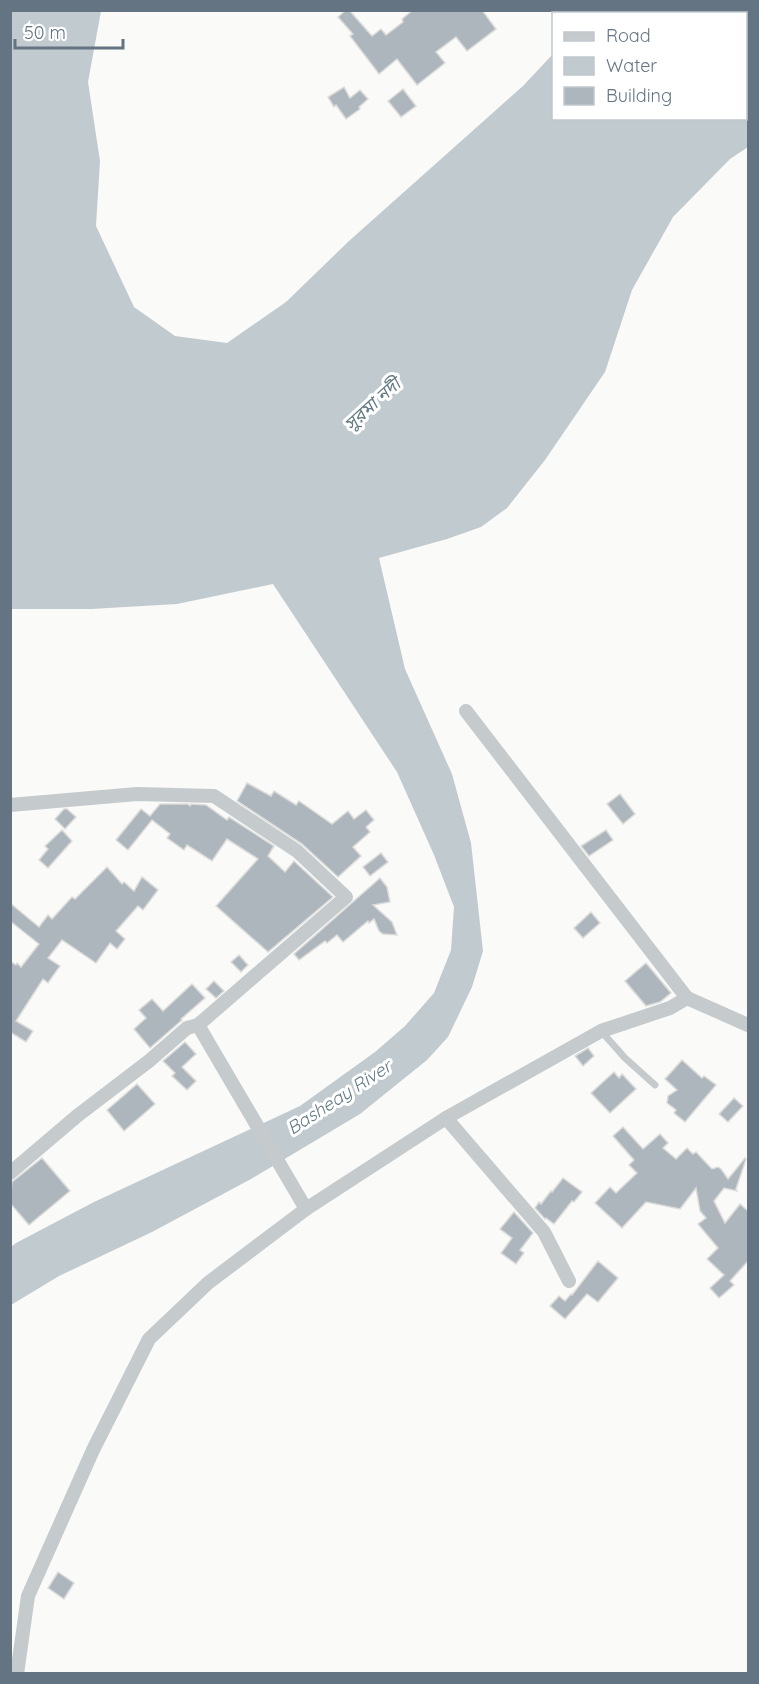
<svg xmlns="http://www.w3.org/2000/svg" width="759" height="1684" font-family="Quicksand,'Noto Sans Bengali',sans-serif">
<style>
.water{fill:#c1cacf}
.building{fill:#aeb6bd;stroke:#dcdcda;stroke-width:1.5}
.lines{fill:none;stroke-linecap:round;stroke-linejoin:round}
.service{stroke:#c5cacd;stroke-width:7}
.minor{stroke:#c5cacd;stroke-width:14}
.labels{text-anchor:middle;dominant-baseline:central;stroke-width:6;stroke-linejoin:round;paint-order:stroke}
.water-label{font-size:18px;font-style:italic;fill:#647a83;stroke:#fff}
</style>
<rect width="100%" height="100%" fill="#fafaf8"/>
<path class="water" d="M594 10 748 11V147L730 159 673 217 632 290 605 372 545 460 507 508 481 527 447 539 379 558 405 669 452 774 471 843 483 951 472 987 448 1037 427 1060 360 1114 251 1179 152 1232 59 1276 11 1305V1247L16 1243 94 1202 300 1106 375 1052 405 1026 434 993 451 950 454 907 434 855 397 772 273 584 177 604 91 609H11V11H101L88 82 100 161 96 226 134 307 175 336 227 343 286 302 349 241 523 86 553 54 554 118H746V14L592 13Z"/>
<g class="building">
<path d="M346 10H349L372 36 381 29 386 35 403 22 402 19 413 10H482L496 29 467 51 456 37 436 52 445 63 417 85 397 59 379 74 350 36 353 34 338 17Z"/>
<path d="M344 87 350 98 360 90 368 99 359 107 360 109 346 119 336 105 334 107 328 97Z"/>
<path d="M403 89 416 106 401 117 388 101Z"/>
<path d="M247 783 271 796 274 791 296 805 299 801 332 824 348 811 354 819 366 810 374 820 366 827 370 832 353 847 361 856 338 877 302 844 237 801Z"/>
<path d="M620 794 635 814 623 824 607 804Z"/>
<path d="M160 804H188L190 806 191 804 206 805 227 820 229 817 274 846 268 856 285 872 294 861 333 897 268 952 216 906 258 859 227 839 212 861 187 845 184 850 167 838 170 834 152 820 128 850 116 840 141 809 150 816Z"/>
<path d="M64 809H67L76 817 65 829 55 819Z"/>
<path d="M62 830 72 841 48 868 39 860 48 849 45 846Z"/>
<path d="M606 830 613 840 589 856 581 846Z"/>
<path d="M381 853 388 862 370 876 363 867Z"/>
<path d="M107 867 122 884 124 882 134 891 142 877 158 890 143 910 138 906 116 931 125 939 117 949 110 943 96 963 62 940 48 958 60 966 48 983 43 979 16 1021 33 1031 26 1042 10 1032V961L16 965 17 963 21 967 39 944 10 921V903L39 927 48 915 52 919 72 897 75 899Z"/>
<path d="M380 878 387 887 390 902 373 905 392 922 397 935 383 934 379 931 374 919 369 923 368 921 343 942 337 935 327 943 325 941 299 960 294 954Z"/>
<path d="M591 912 600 923 583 938 574 928Z"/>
<path d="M239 955 248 965 241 972 231 962Z"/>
<path d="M646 963 671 993 660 1002 646 1006 625 981Z"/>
<path d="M214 981 224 991 216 998 206 989Z"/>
<path d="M192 984 205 998 181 1019 182 1020 150 1048 134 1029 146 1018 139 1010 152 999 163 1011Z"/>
<path d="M185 1042 196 1054 182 1067 196 1081 187 1090 172 1076 175 1073 163 1061Z"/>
<path d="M588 1048 594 1056 583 1066 575 1056Z"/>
<path d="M682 1060 702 1078 704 1076 716 1085 685 1122 674 1113 676 1110 667 1103 668 1096 677 1090 665 1079Z"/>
<path d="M614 1072 619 1078 622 1074 636 1089 610 1113 591 1093Z"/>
<path d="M137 1084 155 1104 124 1131 107 1110Z"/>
<path d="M734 1098 743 1106 728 1122 719 1114Z"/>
<path d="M623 1127 643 1149 660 1134 668 1143 663 1148 676 1159 687 1148 693 1154 696 1152 712 1169 718 1167 721 1169 728 1179 745 1158 746 1159 736 1189 737 1191 724 1188 714 1201 725 1223 740 1204 748 1211V1261L730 1281 734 1285 719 1298 710 1288 724 1275 707 1259 718 1248 698 1224 706 1218 700 1211 696 1188 680 1209 646 1202 622 1228 595 1203 610 1187 616 1193 637 1173 629 1165 634 1160 613 1136Z"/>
<path d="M42 1158 70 1191 29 1225 10 1203 12 1182Z"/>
<path d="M563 1178 582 1192 574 1202 572 1201 554 1224 546 1218 545 1219 535 1208 539 1202 541 1204 551 1191 552 1192Z"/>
<path d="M514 1212 533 1233 520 1250 524 1253 516 1264 501 1253 512 1238 500 1229Z"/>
<path d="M598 1261 618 1278 598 1302 587 1294 565 1319 550 1306 559 1296 565 1301 571 1294 572 1295Z"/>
<path d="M58 1572 74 1583 64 1599 48 1588Z"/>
</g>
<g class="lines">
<path class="service" d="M601 1031 625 1058 655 1085"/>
<g class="minor">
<path d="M466 711 687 998"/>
<path d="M10 805 137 794 214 796 297 851 346 897 198 1025"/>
<path d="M446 1118 544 1232 569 1281"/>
<path d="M10 1173 77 1116 149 1061 187 1028 198 1025 306 1209"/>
<path d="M17 1674 28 1596 93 1450 149 1339 208 1283 306 1209 446 1118 601 1031 670 1008 687 998 748 1025"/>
</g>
</g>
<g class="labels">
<g class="water-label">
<text transform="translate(372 404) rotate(-42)">সুরমা নদী</text>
<text transform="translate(339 1097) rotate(-33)">Basheay River</text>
</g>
</g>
<rect width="759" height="1684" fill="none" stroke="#647483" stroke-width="24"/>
<rect x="552" y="12" width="195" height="108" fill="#ffffff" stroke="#c1c7cd" stroke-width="1.5"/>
<rect x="564" y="32" width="30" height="9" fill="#c5cacd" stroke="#c1c7cd" stroke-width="1.5"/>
<text x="606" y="42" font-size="18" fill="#647483">Road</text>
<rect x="564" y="57" width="30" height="18" fill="#c1cacf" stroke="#c1c7cd" stroke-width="1.5"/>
<text x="606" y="72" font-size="18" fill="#647483">Water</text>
<rect x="564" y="87" width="30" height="18" fill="#aeb6bd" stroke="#c1c7cd" stroke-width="1.5"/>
<text x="606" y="102" font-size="18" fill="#647483">Building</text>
<path d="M15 39v9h108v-9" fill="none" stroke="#647483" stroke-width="3"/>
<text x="24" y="39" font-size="18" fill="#647483" stroke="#ffffff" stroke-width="4.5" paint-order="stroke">50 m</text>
</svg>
